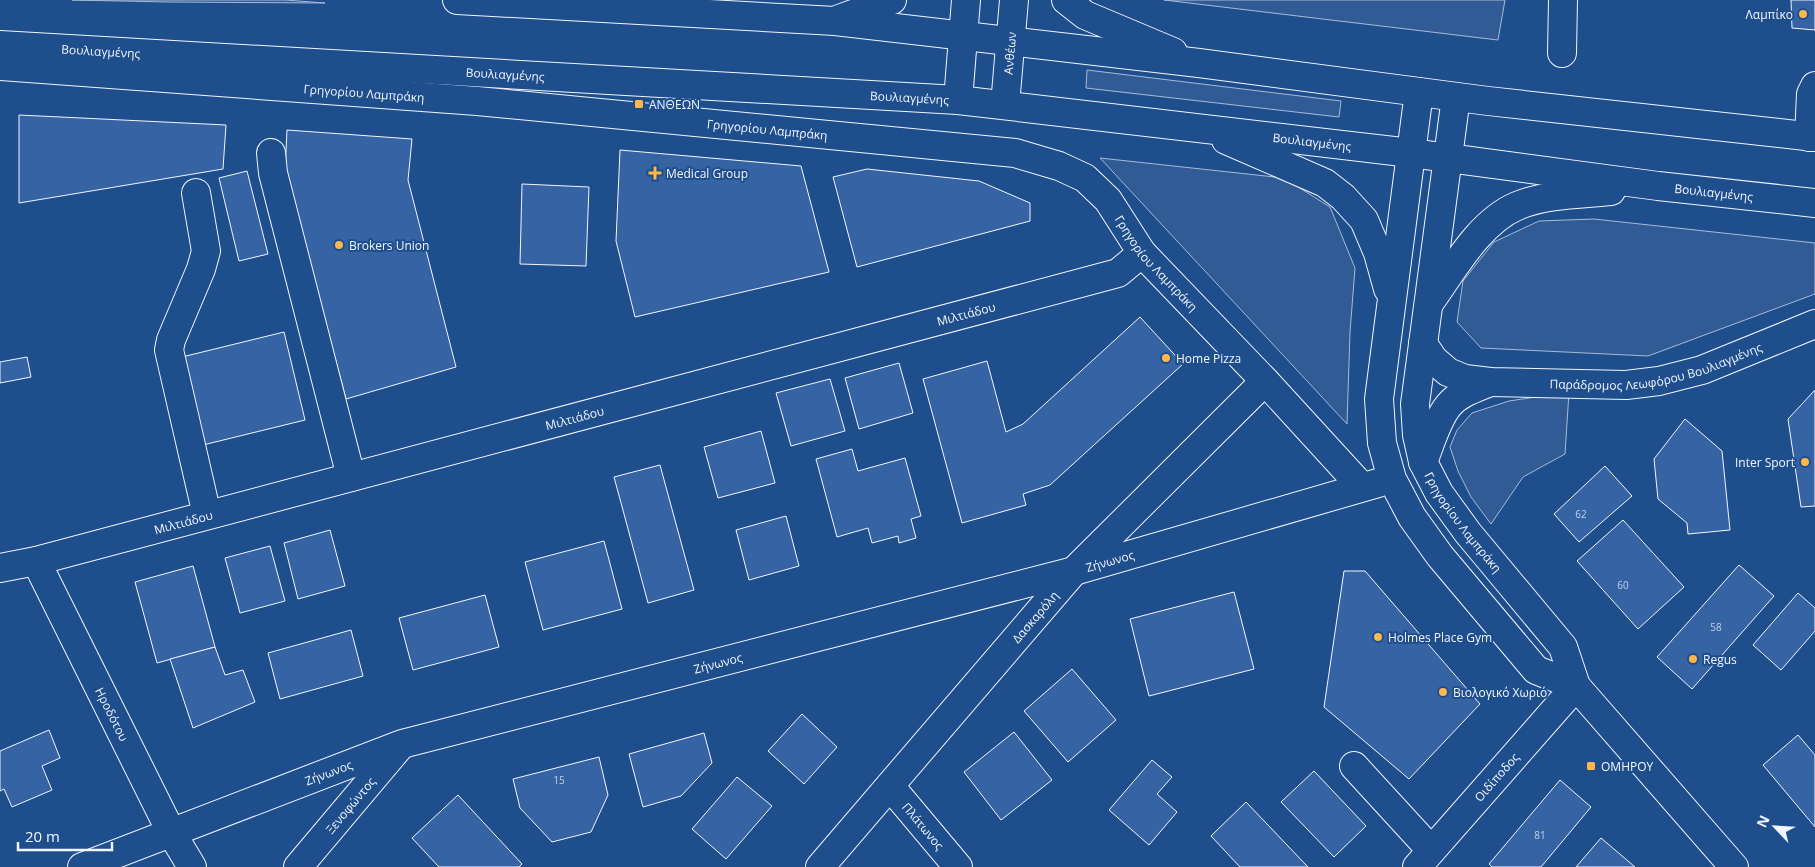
<svg xmlns="http://www.w3.org/2000/svg" width="1815" height="867" font-family="'Open Sans',sans-serif">
<style>
.built{fill:#305b95;stroke:#a8bbd7}
.building{fill:#3563a3;stroke:#f2f6ff}
.lines{fill:none;stroke-linecap:round;stroke-linejoin:round}
.minor-casing{stroke:#f2f6ff;stroke-width:30}
.major-casing{stroke:#f2f6ff;stroke-width:30}
.minor{stroke:#1f4e8c;stroke-width:28}
.major{stroke:#1f4e8c;stroke-width:28}
.poi-dot{fill:#ffb74d;stroke:#1f4e8c;stroke-width:2}
.labels{text-anchor:middle;dominant-baseline:central;stroke-width:4;stroke-linejoin:round;paint-order:stroke}
.number-label{font-size:10px;fill:#c3d1e8}
.poi-label{font-size:12px;fill:#f2f6ff;stroke:#1f4e8c;text-anchor:start}
.street-label{font-size:12px;fill:#f2f6ff;stroke:#1f4e8c}
</style>
<rect width="100%" height="100%" fill="#1f4e8c"/>
<g class="built">
<path d="M72 0H285L325 3 169 2Z"/>
<path d="M1164 0H1505L1498 40Z"/>
<path d="M1087 70 1341 101 1339 117 1086 88Z"/>
<path d="M1100 158 1284 178 1330 207 1355 268 1350 332 1347 424Z"/>
<path d="M1594 219 1815 243V294L1648 356 1481 348 1457 322 1463 281 1494 242 1539 221Z"/>
<path d="M1569 392 1565 454 1523 477 1491 524 1471 497 1458 471 1450 447 1457 430 1472 413 1509 401Z"/>
</g>
<g class="building">
<path d="M1791 0H1815V30L1792 28Z"/>
<path d="M19 115 226 125 223 169 19 203Z"/>
<path d="M287 130 412 139 408 180 456 367 346 399 285 172Z"/>
<path d="M620 150 801 166 829 272 635 317 616 241Z"/>
<path d="M867 169 979 181 1030 203V221L857 267 833 177Z"/>
<path d="M247 171 268 254 239 261 219 178Z"/>
<path d="M522 184 589 187 586 266 520 264Z"/>
<path d="M1140 317 1183 364 1050 485 1023 494 1026 505 962 523 923 379 987 361 1006 432 1023 424Z"/>
<path d="M284 332 305 420 203 445 182 357Z"/>
<path d="M27 357 31 377 0 383V362Z"/>
<path d="M899 363 913 413 859 429 845 378Z"/>
<path d="M830 379 845 431 791 446 776 393Z"/>
<path d="M1815 390V506L1801 507 1788 419Z"/>
<path d="M1685 419 1722 451 1730 530 1688 534 1687 523 1658 499 1654 459Z"/>
<path d="M761 431 775 483 718 498 704 447Z"/>
<path d="M852 449 858 471 905 458 921 516 911 519 916 538 899 543 898 536 872 543 868 528 837 537 816 459Z"/>
<path d="M660 465 694 590 648 603 614 477Z"/>
<path d="M1605 466 1632 496 1579 542 1554 514Z"/>
<path d="M786 516 799 566 749 580 736 530Z"/>
<path d="M1623 520 1684 587 1638 629 1577 561Z"/>
<path d="M330 530 345 586 298 599 284 543Z"/>
<path d="M604 541 622 609 543 630 525 562Z"/>
<path d="M270 546 285 601 240 613 225 558Z"/>
<path d="M1739 565 1774 596 1692 689 1657 657Z"/>
<path d="M193 566 215 647 157 663 135 582Z"/>
<path d="M1344 571H1365L1480 704 1409 779 1324 707Z"/>
<path d="M1234 592 1254 669 1149 696 1130 619Z"/>
<path d="M1798 593 1815 608V631L1781 670 1753 645Z"/>
<path d="M485 595 499 647 413 670 399 618Z"/>
<path d="M351 630 363 676 280 699 268 653Z"/>
<path d="M215 647 225 675 243 670 255 702 193 728 170 659Z"/>
<path d="M1072 669 1116 720 1068 762 1024 711Z"/>
<path d="M802 714 837 747 804 784 768 751Z"/>
<path d="M49 730 60 758 42 766 52 790 12 807 4 789 0 791V751Z"/>
<path d="M1014 732 1052 780 1001 820 964 772Z"/>
<path d="M704 733 712 763 681 796 643 807 629 754Z"/>
<path d="M1798 735 1815 755V827L1763 765Z"/>
<path d="M599 757 608 795 591 832 552 842 520 808 513 779Z"/>
<path d="M1152 760 1172 777 1157 794 1177 812 1149 845 1109 810Z"/>
<path d="M1314 771 1366 826 1334 857 1281 802Z"/>
<path d="M737 777 772 806 726 859 692 829Z"/>
<path d="M1560 780 1591 807 1541 867H1492L1489 864Z"/>
<path d="M458 795 522 864 519 867H439L412 838Z"/>
<path d="M1246 802 1308 867H1240L1211 836Z"/>
<path d="M1601 838 1635 867H1576Z"/>
</g>
<g class="lines">
<g class="minor-casing">
<g id="minor">
<path d="M1562 53 1563 0"/>
<path id="s1" d="M0 66 477 101 1015 153 1059 166 1085 178 1108 200 1142 253 1265 381 1362 487"/>
<path d="M1809 137 1811 94 1815 86"/>
<path d="M271 153 273 173 351 477"/>
<path d="M196 193 206 251 201 269 171 340 169 350 207 515"/>
<path id="s2" d="M1423 344 1434 360 1448 372 1465 379 1490 382 1626 385 1659 381 1702 370 1815 324"/>
<path d="M1423 462C1430 445 1437 419 1449 405 1459 393 1476 388 1490 382"/>
<path id="s3" d="M36 561 171 832 192 867"/>
<path id="s4" d="M0 568 36 561 1118 273 1142 253"/>
<path d="M1354 766 1431 850"/>
<path id="s5" d="M890 786 958 867"/>
<path id="s6" d="M82 867 402 744 1074 571 1378 483"/>
<path id="s7" d="M298 867 400 746"/>
<path id="s8" d="M820 867 1074 571 1265 381"/>
<path id="s9" d="M1417 867 1576 686"/>
</g>
</g>
<g class="major-casing">
<g id="major">
<path d="M457 0 835 21 1199 63 1488 101 1815 137"/>
<path d="M1066 0 1085 15 1173 52"/>
<path d="M839 19 892 0"/>
<path id="s10" d="M0 45 958 100 1411 153 1658 186 1815 203"/>
<path d="M1419 92 1379 399 1382 443 1392 479 1412 517 1440 556 1536 670 1576 686"/>
<path id="s11" d="M1456 97 1415 404 1417 435 1423 462 1439 493 1468 533 1563 647 1576 686 1734 867"/>
<path d="M958 100 966 0"/>
<path id="s12" d="M1005 105 1014 0"/>
<path d="M1226 140 1325 183 1343 197 1364 220 1378 253 1388 289"/>
<path d="M1430 302C1453 270 1479 222 1517 206 1545 194 1581 194 1611 191"/>
</g>
</g>
<use href="#minor" class="minor"/>
<use href="#major" class="major"/>
</g>
<g class="poi-dot">
<circle cx="1803" cy="14" r="5"/>
<rect x="634" y="99" width="10" height="10" rx="2.5"/>
<path d="M652.5 165.5h5v5h5v5h-5v5h-5v-5h-5v-5h5z"/>
<circle cx="339" cy="245" r="5"/>
<circle cx="1166" cy="358" r="5"/>
<circle cx="1805" cy="462" r="5"/>
<circle cx="1378" cy="637" r="5"/>
<circle cx="1693" cy="659" r="5"/>
<circle cx="1443" cy="692" r="5"/>
<rect x="1586" y="761" width="10" height="10" rx="2.5"/>
</g>
<g class="labels">
<g class="number-label">
<text x="1581" y="514">62</text>
<text x="1623" y="585">60</text>
<text x="1716" y="627">58</text>
<text x="559" y="780">15</text>
<text x="1540" y="835">81</text>
</g>
<g class="poi-label">
<text x="1793" y="14" text-anchor="end">Λαμπίκο</text>
<text x="649" y="104">ΑΝΘΕΩΝ</text>
<text x="666" y="173">Medical Group</text>
<text x="349" y="245">Brokers Union</text>
<text x="1176" y="358">Home Pizza</text>
<text x="1795" y="462" text-anchor="end">Inter Sport</text>
<text x="1388" y="637">Holmes Place Gym</text>
<text x="1703" y="659">Regus</text>
<text x="1453" y="692">Βιολογικό Χωριό</text>
<text x="1601" y="766">ΟΜΗΡΟΥ</text>
</g>
<g class="street-label">
<text stroke="none"><textPath href="#s10" startOffset="101">Βουλιαγμένης</textPath></text>
<text stroke="none"><textPath href="#s12" startOffset="52">Ανθέων</textPath></text>
<text stroke="none"><textPath href="#s10" startOffset="506">Βουλιαγμένης</textPath></text>
<text stroke="none"><textPath href="#s1" startOffset="365">Γρηγορίου Λαμπράκη</textPath></text>
<text stroke="none"><textPath href="#s10" startOffset="911">Βουλιαγμένης</textPath></text>
<text stroke="none"><textPath href="#s1" startOffset="770">Γρηγορίου Λαμπράκη</textPath></text>
<text stroke="none"><textPath href="#s10" startOffset="1316">Βουλιαγμένης</textPath></text>
<text stroke="none"><textPath href="#s10" startOffset="1721">Βουλιαγμένης</textPath></text>
<text stroke="none"><textPath href="#s1" startOffset="1205">Γρηγορίου Λαμπράκη</textPath></text>
<text stroke="none"><textPath href="#s4" startOffset="999">Μιλτιάδου</textPath></text>
<text stroke="none"><textPath href="#s2" startOffset="250">Παράδρομος Λεωφόρου Βουλιαγμένης</textPath></text>
<text stroke="none"><textPath href="#s4" startOffset="594">Μιλτιάδου</textPath></text>
<text stroke="none"><textPath href="#s11" startOffset="441">Γρηγορίου Λαμπράκη</textPath></text>
<text stroke="none"><textPath href="#s4" startOffset="189">Μιλτιάδου</textPath></text>
<text stroke="none"><textPath href="#s6" startOffset="1074">Ζήνωνος</textPath></text>
<text stroke="none"><textPath href="#s8" startOffset="330">Δασκαρόλη</textPath></text>
<text stroke="none"><textPath href="#s6" startOffset="669">Ζήνωνος</textPath></text>
<text stroke="none"><textPath href="#s3" startOffset="171">Ηροδότου</textPath></text>
<text stroke="none"><textPath href="#s6" startOffset="264">Ζήνωνος</textPath></text>
<text stroke="none"><textPath href="#s9" startOffset="120">Οιδίποδος</textPath></text>
<text stroke="none"><textPath href="#s7" startOffset="81">Ξενοφώντος</textPath></text>
<text stroke="none"><textPath href="#s5" startOffset="52">Πλάτωνος</textPath></text>
</g>
</g>
<g transform="translate(1775 827) rotate(295)" stroke="#1f4e8c" stroke-width="4" paint-order="stroke">
<path d="M0-4L9 19L0 12L-9 19Z" fill="#f2f6ff"/>
<text y="-8" font-size="14" font-weight="bold" text-anchor="middle" fill="#f2f6ff">N</text>
</g>
<path d="M18 842v8h94v-8" fill="none" stroke="#f2f6ff" stroke-width="2.5"/>
<text x="25" y="842" font-size="15" fill="#f2f6ff" stroke="#1f4e8c" stroke-width="4" paint-order="stroke">20 m</text>
</svg>
